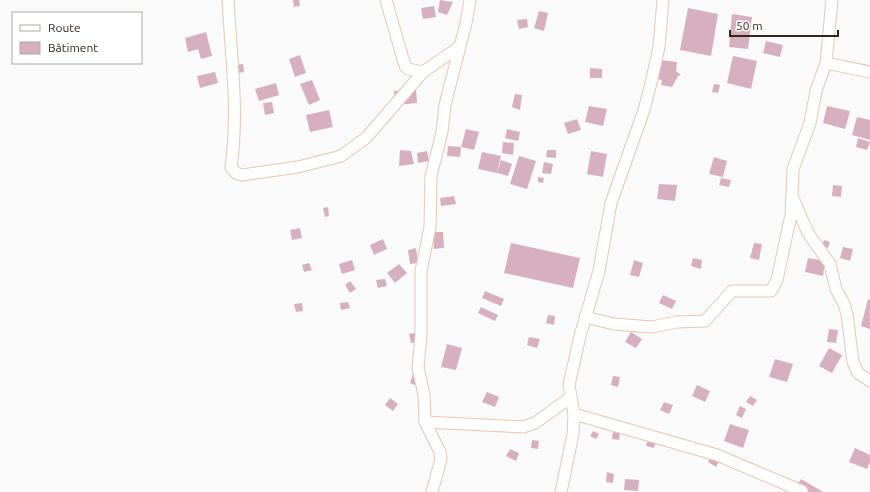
<svg xmlns="http://www.w3.org/2000/svg" width="870" height="492" font-family="Ubuntu,sans-serif">
<style>
.building{fill:#d7b0bf}
.lines{fill:none;stroke-linecap:round;stroke-linejoin:round}
.street-casing{stroke:#e7c7b0;stroke-width:13}
.street{stroke:#fff;stroke-width:11}
</style>
<rect width="100%" height="100%" fill="#fafafa"/>
<g class="building">
<path d="M293 0H299L300 6 294 7Z"/>
<path d="M440 0 453 2 447 15 438 12Z"/>
<path d="M434 6 436 17 423 19 421 8Z"/>
<path d="M688 8 718 14 711 56 680 50Z"/>
<path d="M539 11 548 13 544 31 534 28Z"/>
<path d="M732 14 752 17 748 49 729 47Z"/>
<path d="M527 19 528 27 519 29 517 20Z"/>
<path d="M206 32 212 56 201 59 198 49 188 52 185 38Z"/>
<path d="M766 41 783 45 780 57 763 53Z"/>
<path d="M300 55 306 73 295 77 289 59Z"/>
<path d="M733 56 757 61 751 89 727 83Z"/>
<path d="M660 60 677 62 676 71 681 75 678 76 672 87 661 85 662 81 658 78Z"/>
<path d="M243 64 244 72 238 73 236 65Z"/>
<path d="M590 68 602 69V78H590Z"/>
<path d="M215 72 218 83 200 88 197 76Z"/>
<path d="M312 80 320 100 309 105 300 84Z"/>
<path d="M276 83 279 95 259 101 255 89Z"/>
<path d="M714 84 720 85 718 93 712 92Z"/>
<path d="M416 89 417 103 396 105 394 91Z"/>
<path d="M515 94 522 95 520 110 512 107Z"/>
<path d="M272 102 274 113 265 115 263 103Z"/>
<path d="M589 106 607 109 603 126 585 122Z"/>
<path d="M827 106 850 111 845 129 823 123Z"/>
<path d="M329 110 333 127 310 132 306 115Z"/>
<path d="M857 117 870 120V140L852 135Z"/>
<path d="M577 119 581 130 568 134 564 123Z"/>
<path d="M466 129 479 132 474 150 461 147Z"/>
<path d="M507 129 520 132 518 141 505 138Z"/>
<path d="M858 138 870 142 867 150 856 147Z"/>
<path d="M503 142 514 143 513 155 502 153Z"/>
<path d="M448 146 461 147 460 157 447 156Z"/>
<path d="M400 150 411 151 414 164 399 166Z"/>
<path d="M547 150H556V158L546 157Z"/>
<path d="M427 151 429 161 418 163 417 153Z"/>
<path d="M591 151 607 154 603 177 587 174Z"/>
<path d="M482 152 501 156 497 173 478 169Z"/>
<path d="M519 156 536 161 527 189 510 184Z"/>
<path d="M714 157 727 161 723 177 709 174Z"/>
<path d="M501 160 512 164 508 176 497 173Z"/>
<path d="M544 162 553 164 551 174 542 173Z"/>
<path d="M538 177 544 178 543 183 538 182Z"/>
<path d="M721 178 731 180 729 187 719 185Z"/>
<path d="M659 184 677 185 675 201 657 199Z"/>
<path d="M833 185 842 186 841 197 832 196Z"/>
<path d="M454 196 456 204 441 206 440 198Z"/>
<path d="M328 207 329 216 325 217 323 208Z"/>
<path d="M300 228 302 238 292 240 290 230Z"/>
<path d="M433 232H443L444 248 434 249Z"/>
<path d="M383 239 387 249 374 255 370 245Z"/>
<path d="M824 240 830 242 828 248 822 246Z"/>
<path d="M511 243 580 258 573 288 504 273Z"/>
<path d="M754 243 762 244 759 260 750 258Z"/>
<path d="M843 247 853 249 850 261 840 258Z"/>
<path d="M416 248 418 263 410 264 408 250Z"/>
<path d="M693 258 702 260 701 269 691 266Z"/>
<path d="M808 258 825 261 823 276 805 272Z"/>
<path d="M352 260 355 270 342 274 339 264Z"/>
<path d="M634 260 643 263 639 277 630 275Z"/>
<path d="M309 263 312 270 304 272 302 265Z"/>
<path d="M399 264 407 273 395 283 387 273Z"/>
<path d="M385 279 387 286 378 288 376 280Z"/>
<path d="M350 281 356 289 350 293 345 285Z"/>
<path d="M485 291 504 299 501 306 482 298Z"/>
<path d="M663 295 676 301 672 309 659 303Z"/>
<path d="M868 299 870 300V329L861 326Z"/>
<path d="M348 302 350 308 341 310 340 303Z"/>
<path d="M302 303 303 311 296 312 294 304Z"/>
<path d="M481 307 498 315 495 321 478 313Z"/>
<path d="M548 315 555 316 554 325 546 323Z"/>
<path d="M829 329 838 330 836 343 827 342Z"/>
<path d="M631 332 642 339 636 348 625 342Z"/>
<path d="M415 333 417 342 411 343 409 334Z"/>
<path d="M529 337 540 339 537 348 527 345Z"/>
<path d="M447 344 462 348 456 370 441 367Z"/>
<path d="M829 348 842 355 832 373 819 366Z"/>
<path d="M775 359 793 364 787 382 769 377Z"/>
<path d="M413 374 418 376 415 385 410 383Z"/>
<path d="M613 376 620 377 618 387 611 385Z"/>
<path d="M697 385 710 391 705 402 692 396Z"/>
<path d="M487 392 499 397 495 407 482 402Z"/>
<path d="M750 396 757 400 753 406 746 402Z"/>
<path d="M390 398 398 404 393 411 385 405Z"/>
<path d="M664 402 673 405 669 414 660 410Z"/>
<path d="M740 406 746 409 742 418 736 415Z"/>
<path d="M730 424 749 430 743 448 724 441Z"/>
<path d="M593 431 599 434 596 439 590 436Z"/>
<path d="M613 431 620 432 619 440 612 439Z"/>
<path d="M648 439 656 441 654 448 646 446Z"/>
<path d="M532 440 539 441 538 449 531 448Z"/>
<path d="M855 448 870 455V462L867 469 849 462Z"/>
<path d="M510 449 519 453 516 461 506 456Z"/>
<path d="M712 455 720 460 716 467 708 462Z"/>
<path d="M607 472 614 474 613 483 606 482Z"/>
<path d="M625 479 639 480 638 491 624 490Z"/>
<path d="M801 479 823 492H793Z"/>
</g>
<g class="lines">
<g class="street-casing">
<g id="street">
<path d="M228 0C231 56 239 112 231 167L236 173 242 175 298 167 341 156 366 138 423 72 459 47"/>
<path d="M386 0 405 66 408 69 423 72"/>
<path d="M826 63 870 72"/>
<path d="M793 198 808 233 830 264 836 289 844 304 847 314 853 362 858 373 870 381"/>
<path d="M585 317 614 324 652 327 677 322 705 321 732 291H771L777 280 791 215 793 169 810 123 816 91 826 63 832 0"/>
<path d="M574 414 717 455 802 491"/>
<path d="M425 422 523 427 535 423 571 397"/>
<path d="M432 492 441 459 440 452 425 422 424 395 418 368 421 335V271L430 227 431 176 442 132 445 105 466 23 470 0"/>
<path d="M561 492 573 434 574 414 569 385 580 336 599 271 611 203 644 110 652 79 659 47 663 0"/>
</g>
</g>
<use href="#street" class="street"/>
</g>
<rect x="12" y="12" width="130" height="52" fill="#ffffff" stroke="#ada8a4"/>
<rect x="20" y="25" width="20" height="6" fill="#ffffff" stroke="#ada8a4"/>
<text x="48" y="32" font-size="12" fill="#31251c">Route</text>
<rect x="20" y="42" width="20" height="12" fill="#d7b0bf" stroke="#ada8a4"/>
<text x="48" y="52" font-size="12" fill="#31251c">Bâtiment</text>
<path d="M730 30v6h108v-6" fill="none" stroke="#31251c" stroke-width="2"/>
<text x="736" y="30" font-size="12" fill="#31251c" stroke="#ffffff" stroke-width="3" paint-order="stroke">50 m</text>
</svg>
